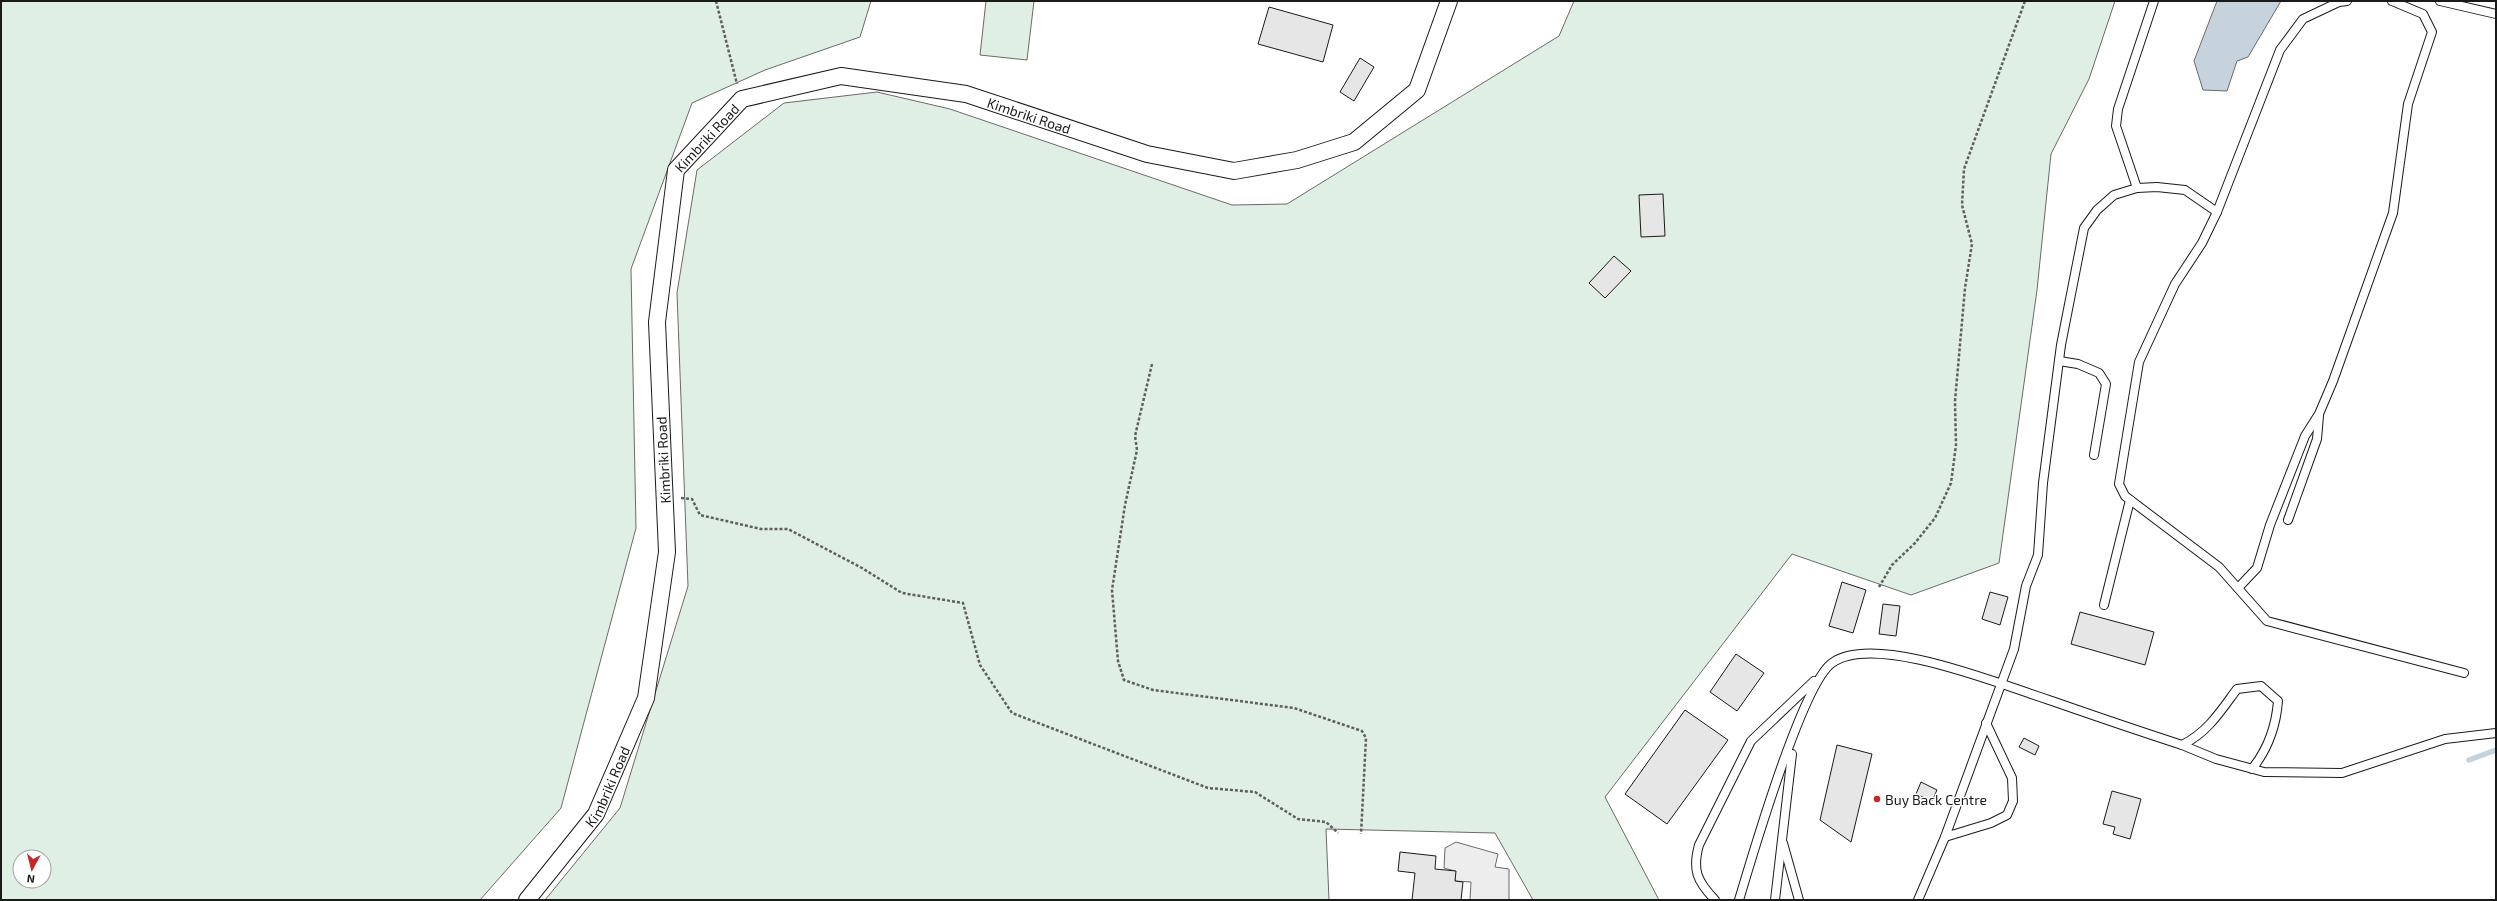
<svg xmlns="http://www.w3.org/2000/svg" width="2497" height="901" font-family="'Exo 2',sans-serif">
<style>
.green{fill:#e0efe3;stroke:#6a6a6a;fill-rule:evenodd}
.parking{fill:#ededed;stroke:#6a6a6a}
.water{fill:#c6d2dc;stroke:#6a6a6a}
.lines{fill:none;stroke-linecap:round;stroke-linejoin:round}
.stream{stroke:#c6d2dc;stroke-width:5.5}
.building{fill:#e6e6e6;stroke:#1a1a1a}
.service-casing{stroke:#1a1a1a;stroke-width:10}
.minor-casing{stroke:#1a1a1a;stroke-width:18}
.path{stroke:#5f5f5f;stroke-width:2.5;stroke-dasharray:3 2;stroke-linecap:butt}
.service{stroke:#fff;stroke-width:8}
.minor{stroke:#fff;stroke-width:16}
.poi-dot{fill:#c62828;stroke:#fff;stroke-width:1.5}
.labels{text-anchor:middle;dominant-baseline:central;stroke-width:3;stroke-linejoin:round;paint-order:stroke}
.street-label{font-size:14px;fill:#1a1a1a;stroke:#fff}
.poi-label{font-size:14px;fill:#1a1a1a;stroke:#fff;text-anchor:start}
</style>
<rect width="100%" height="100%" fill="#fff"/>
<g class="green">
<path d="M1 1H871L860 37 765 70 692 103 631 269 636 528 561 808 480 900H1ZM20 857H44V881H20Z"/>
<path d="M986 1H1034L1027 60 980 55Z"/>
<path d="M1574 1H2115L2089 79 2051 154 2037 290 1999 563 1911 595 1792 554 1605 797 1659 900H1533L1495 833 1326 829 1329 900H545L620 808 688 586 677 293 697 170 784 103 877 92 950 109 1232 205 1287 204 1559 36Z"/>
</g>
<path class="parking" d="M1456 842 1498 854 1495 867 1509 869V900H1470L1471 882 1455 881V871L1444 868 1445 848Z"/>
<path class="water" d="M2217 1H2281L2248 57 2237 61 2227 91 2203 90 2194 61Z"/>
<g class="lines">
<path class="stream" d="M2469 760 2496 750"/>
</g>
<g class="building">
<path d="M1269 7 1333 25 1323 62 1258 44Z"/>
<path d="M1360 58 1374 67 1354 101 1340 92Z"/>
<path d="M1663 194 1665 236 1641 237 1639 195Z"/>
<path d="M1614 256 1631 271 1605 298 1589 283Z"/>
<path d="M1842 582 1866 590 1853 633 1829 626Z"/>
<path d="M1990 592 2008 597 2000 625 1982 619Z"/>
<path d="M1883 604 1900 606 1896 636 1879 634Z"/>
<path d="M2080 612 2154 632 2145 665 2071 644Z"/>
<path d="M1736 654 1764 673 1737 711 1710 692Z"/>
<path d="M1685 710 1728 740 1667 824 1625 794Z"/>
<path d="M2024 738 2039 746 2035 755 2019 747Z"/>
<path d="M1837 745 1872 754 1851 842 1820 820Z"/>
<path d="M1921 782 1937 790 1932 801 1916 794Z"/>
<path d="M2112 791 2141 799 2130 839 2113 834 2115 827 2103 824Z"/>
<path d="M1400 852 1436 856 1435 869 1456 871 1455 881 1463 882 1461 900H1412L1415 873 1398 871Z"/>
</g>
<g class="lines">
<g class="service-casing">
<g id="service">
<path d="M2347 1 2339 2 2303 19 2280 50 2217 212 2202 243 2175 284 2139 362 2119 484 2125 496 2219 567 2267 621 2464 673"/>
<path d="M2440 1 2496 14"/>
<path d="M2137 188 2116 126 2118 109 2154 1"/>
<path d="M2059 361 2078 364 2099 373 2106 384 2094 455"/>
<path d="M2288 520 2317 439 2319 416"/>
<path d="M2238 588 2257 568 2270 525 2305 436 2319 414 2333 381 2393 213 2408 104 2432 32 2423 14 2392 1"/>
<path d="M2104 605 2130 500"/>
<path d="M2182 745 2216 759 2264 772 2342 773 2445 739 2496 733"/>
<path d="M1945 837 1991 823 2007 815 2013 801 2012 778 1986 723"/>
<path d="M1783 843 1799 900"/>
<path d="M1715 900C1697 881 1692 870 1699 845L1751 741 1814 681"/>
<path d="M1739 900C1752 857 1802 684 1832 663 1875 632 2004 686 2052 701 2095 716 2139 731 2182 745 2208 732 2220 712 2237 689L2261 686 2278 701C2276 727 2268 749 2252 769"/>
<path d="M1775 900 1792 754"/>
<path d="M1918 900 1945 837 2014 649 2026 586 2038 555 2043 483 2061 345 2084 228 2097 210 2114 195 2137 188 2157 187 2185 190 2217 212"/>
</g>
</g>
<g class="minor-casing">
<g id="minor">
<path id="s1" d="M527 900 596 814 646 698 667 552 657 322 676 170 742 99 841 76 966 94 1147 154 1234 171 1297 160 1354 142 1417 90 1449 1"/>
</g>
</g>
<g class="path">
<path d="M716 1 737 84"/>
<path d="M1152 364 1135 436 1137 450 1125 505 1112 590 1118 661 1124 680 1153 690 1294 708 1362 731 1366 738 1361 834"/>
<path d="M681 498 692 499 700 515 761 529H788L862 568 902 593 963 603 980 665 1012 713 1208 788 1255 792 1298 819 1326 822 1338 833"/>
<path d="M1879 587 1892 565 1915 543 1935 518 1951 483 1956 445 1955 401 1965 288 1972 244 1962 205 1964 169 2025 1"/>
</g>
<use href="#service" class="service"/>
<use href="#minor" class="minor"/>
</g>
<circle class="poi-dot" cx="1877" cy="799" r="4"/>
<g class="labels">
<g class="street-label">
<text stroke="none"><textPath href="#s1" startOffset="1159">Kimbriki Road</textPath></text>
<text stroke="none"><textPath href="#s1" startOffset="812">Kimbriki Road</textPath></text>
<text transform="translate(663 460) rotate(-93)">Kimbriki Road</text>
<text stroke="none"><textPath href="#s1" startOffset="140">Kimbriki Road</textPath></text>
</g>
<g class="poi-label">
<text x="1885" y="799">Buy Back Centre</text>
</g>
</g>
<rect width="2497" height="901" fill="none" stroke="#1a1a1a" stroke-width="4"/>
<g transform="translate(32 869) rotate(187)"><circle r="19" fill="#ffffff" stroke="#a3a3a3"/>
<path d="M0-3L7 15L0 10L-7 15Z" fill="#c62828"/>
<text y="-6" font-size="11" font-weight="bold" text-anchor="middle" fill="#1a1a1a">N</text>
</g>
</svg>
